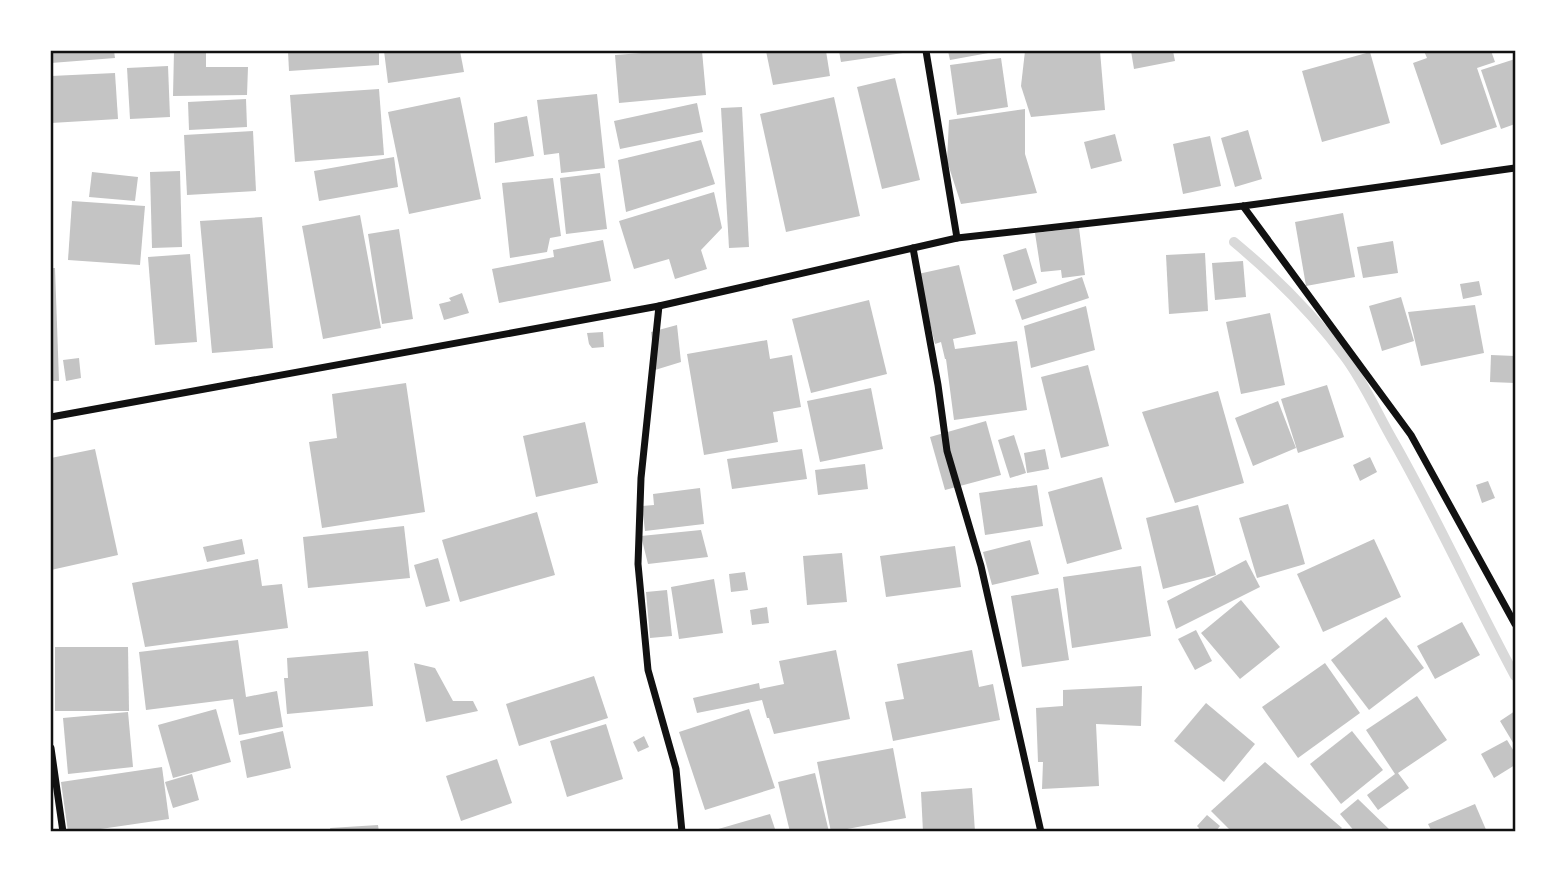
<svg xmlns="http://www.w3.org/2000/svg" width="1566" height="883" font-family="Cabin,sans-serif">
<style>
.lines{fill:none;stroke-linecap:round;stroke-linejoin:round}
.stream{stroke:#d9d9d9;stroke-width:10}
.building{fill:#c4c4c4}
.minor{stroke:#111;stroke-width:7}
.neatline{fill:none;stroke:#111;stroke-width:2.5}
</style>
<rect width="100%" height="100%" fill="#fff"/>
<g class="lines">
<path class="stream" d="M1234 242C1275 276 1313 314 1345 357 1365 384 1378 415 1395 444 1438 520 1474 600 1515 676"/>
</g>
<g class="building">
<path d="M51 51H114L115 58 51 63Z"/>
<path d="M174 51H206V67H248L247 95 173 96Z"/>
<path d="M288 51H379V65L289 71Z"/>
<path d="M384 51H460L464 72 388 83Z"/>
<path d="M669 51H702L706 95 619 103 615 55Z"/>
<path d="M766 51H826L830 76 773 85Z"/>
<path d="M839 51H902L903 53 841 62Z"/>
<path d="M948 51H994V52L950 60Z"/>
<path d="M1025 51H1100L1105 110 1031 117 1021 86Z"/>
<path d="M1131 51H1173L1175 61 1134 69Z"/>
<path d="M1424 51H1491L1495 62 1477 68 1497 127 1441 145 1413 63 1427 58Z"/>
<path d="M1370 52 1390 123 1322 142 1302 71Z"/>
<path d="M1001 58 1008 107 957 115 950 65Z"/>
<path d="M1515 59V124L1501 129 1481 70Z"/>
<path d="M168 66 170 117 130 119 127 68Z"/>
<path d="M115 73 118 119 51 123V76Z"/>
<path d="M895 78 920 180 882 189 857 87Z"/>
<path d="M379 89 384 155 295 162 290 95Z"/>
<path d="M597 94 605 168 561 173 559 153 544 155 537 100Z"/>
<path d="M460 97 481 199 409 214 388 112Z"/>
<path d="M834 97 860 216 786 232 760 114Z"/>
<path d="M246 99 247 127 189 130 188 102Z"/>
<path d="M697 103 703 132 620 149 614 121Z"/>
<path d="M742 107 749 247 729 248 721 108Z"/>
<path d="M1025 109V154L1037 193 961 204 947 161 949 120Z"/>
<path d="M527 116 534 156 495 163 494 123Z"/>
<path d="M1248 130 1262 179 1235 187 1221 138Z"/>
<path d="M253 131 256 191 187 195 184 135Z"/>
<path d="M1115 134 1122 161 1091 169 1084 142Z"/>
<path d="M1210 136 1221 186 1183 194 1173 144Z"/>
<path d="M701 140 715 184 626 212 618 160Z"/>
<path d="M394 157 398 187 319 201 314 171Z"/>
<path d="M180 171 182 247 152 248 150 172Z"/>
<path d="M92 172 138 177 135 201 89 197Z"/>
<path d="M600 173 607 229 566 234 560 178Z"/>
<path d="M553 178 561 236 550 238 547 252 510 258 502 183Z"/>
<path d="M714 192 722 228 701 250 707 269 675 279 669 259 634 269 619 221Z"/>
<path d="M72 201 145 206 140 265 68 260Z"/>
<path d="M1343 213 1355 277 1306 286 1295 222Z"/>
<path d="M360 215 381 328 323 339 302 226Z"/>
<path d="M262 217 273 348 212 353 200 221Z"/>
<path d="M1079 228 1085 275 1062 278 1061 270 1041 272 1035 233Z"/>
<path d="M399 229 413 319 382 324 368 234Z"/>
<path d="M603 240 611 281 499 303 492 269 554 257 553 250Z"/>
<path d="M1393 241 1398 273 1363 278 1357 247Z"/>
<path d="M1026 248 1037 283 1013 291 1003 255Z"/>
<path d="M1205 253 1208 311 1169 314 1166 255Z"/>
<path d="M190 254 197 342 155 345 148 257Z"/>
<path d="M1243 261 1246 297 1215 300 1212 263Z"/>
<path d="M959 265 976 334 953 339 955 349 1017 341 1027 410 954 420 946 359H945L941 342 935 344 918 274Z"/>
<path d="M51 268H55L59 381H51Z"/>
<path d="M1082 277 1089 298 1022 320 1015 300Z"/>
<path d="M1479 281 1482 295 1463 299 1460 284Z"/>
<path d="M462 293 469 313 444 320 439 304 451 301 449 298Z"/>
<path d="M1401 297 1414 341 1382 351 1369 306Z"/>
<path d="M869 300 887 374 811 393 792 319Z"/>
<path d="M1475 305 1484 353 1421 366 1408 312Z"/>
<path d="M1086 306 1095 350 1031 368 1024 326Z"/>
<path d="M1270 313 1285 385 1241 394 1226 322Z"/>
<path d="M677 325 681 362 655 370 651 332Z"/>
<path d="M603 332 604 347 592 348 589 344 587 333Z"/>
<path d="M767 340 770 359 792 355 801 407 773 412 778 442 704 455 687 354Z"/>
<path d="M1491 355 1515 356V383L1490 382Z"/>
<path d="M79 358 81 378 66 381 63 360Z"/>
<path d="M1088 365 1109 446 1061 458 1041 377Z"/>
<path d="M406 383 425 512 322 528 309 442 337 438 332 394Z"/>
<path d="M1327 385 1344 437 1298 453 1281 399Z"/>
<path d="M871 388 883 449 820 462 807 401Z"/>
<path d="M1218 391 1244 483 1175 503 1142 412Z"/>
<path d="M1278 401 1296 448 1253 466 1235 418Z"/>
<path d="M986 421 1001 475 945 490 930 437Z"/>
<path d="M585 422 598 483 536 497 523 436Z"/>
<path d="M1014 435 1026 473 1010 478 998 440Z"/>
<path d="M95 449 118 555 51 570V458Z"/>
<path d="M802 449 807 479 732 489 727 459Z"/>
<path d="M1045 449 1049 469 1027 473 1024 453Z"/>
<path d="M1370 457 1377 472 1360 481 1353 465Z"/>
<path d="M865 464 868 489 818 495 815 470Z"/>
<path d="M1102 477 1122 549 1067 564 1048 492Z"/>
<path d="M1488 481 1495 498 1482 503 1476 485Z"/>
<path d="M1037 485 1043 526 985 535 979 493Z"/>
<path d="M700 488 704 524 645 531 642 506 654 505 653 494Z"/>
<path d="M1288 504 1305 564 1257 578 1239 518Z"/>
<path d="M1198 505 1216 575 1163 589 1146 518Z"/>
<path d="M537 512 555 575 460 602 442 540Z"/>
<path d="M404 526 410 578 308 588 303 537Z"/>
<path d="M701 530 708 557 648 564 641 536Z"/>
<path d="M242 539 245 554 207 562 203 547Z"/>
<path d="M1374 539 1401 597 1323 632 1297 574Z"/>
<path d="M1030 540 1039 574 992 585 983 552Z"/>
<path d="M955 546 961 587 886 597 880 556Z"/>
<path d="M842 553 847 602 807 605 803 556Z"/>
<path d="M438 558 450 601 426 607 414 565Z"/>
<path d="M258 559 262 586 282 584 288 628 145 647 132 583Z"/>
<path d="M1246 560 1260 587 1176 629 1167 601Z"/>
<path d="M1141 566 1151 636 1072 648 1063 577Z"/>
<path d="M745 572 748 590 731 592 729 574Z"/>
<path d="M714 579 723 633 679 639 671 587Z"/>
<path d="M1058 588 1069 660 1022 667 1011 596Z"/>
<path d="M667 590 672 636 650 638 646 592Z"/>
<path d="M1241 600 1280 647 1240 679 1201 633Z"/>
<path d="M767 607 769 623 752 625 750 610Z"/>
<path d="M1386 617 1424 668 1369 710 1331 660Z"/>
<path d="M1462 622 1480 655 1435 679 1417 646Z"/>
<path d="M1196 630 1212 661 1195 670 1178 639Z"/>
<path d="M238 640 246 697 277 691 283 727 239 735 233 699 146 710 139 652Z"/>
<path d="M55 647H128L129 711H55Z"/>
<path d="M836 650 850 719 774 734 769 718H767L762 700 697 713 693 698 759 683 760 689 784 684 779 661Z"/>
<path d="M972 650 979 687 993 684 1000 720 893 741 885 702 904 699 897 664Z"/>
<path d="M368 651 373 706 287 714 284 678H288L287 658Z"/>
<path d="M414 663 435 668 453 701H473L478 711 426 722Z"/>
<path d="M1325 663 1360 713 1298 758 1262 707Z"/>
<path d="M594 676 608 718 519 746 506 704Z"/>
<path d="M1142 686 1141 726 1096 724 1099 786 1042 789 1043 762H1038L1036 708 1063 706V690Z"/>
<path d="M1417 696 1447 740 1398 773 1409 788 1378 810 1367 795 1395 774 1366 730Z"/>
<path d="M1206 703 1255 744 1224 782 1174 741Z"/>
<path d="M216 709 231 762 173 778 158 725Z"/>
<path d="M749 709 775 788 705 810 679 732Z"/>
<path d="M1515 711V746L1500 721Z"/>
<path d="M128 712 133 767 68 774 63 718Z"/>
<path d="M606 724 623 779 567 797 550 741Z"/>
<path d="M283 731 291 768 247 778 240 741Z"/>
<path d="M1352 731 1383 770 1341 804 1310 764Z"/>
<path d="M644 736 649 747 638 752 633 742Z"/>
<path d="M1507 740 1515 753V765L1494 778 1481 754Z"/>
<path d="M893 748 906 818 831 832 817 762Z"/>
<path d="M497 759 512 803 461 821 446 776Z"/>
<path d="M1265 762 1342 828 1338 832H1232L1211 811Z"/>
<path d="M162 767 169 819 80 832H68L61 782Z"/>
<path d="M815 773 829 832H790L778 782Z"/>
<path d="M192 774 199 800 173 808 165 782Z"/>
<path d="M972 788 975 832H923L921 792Z"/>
<path d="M1358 799 1392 832H1355L1340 814Z"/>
<path d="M1475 804 1487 832H1432L1428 824Z"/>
<path d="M770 814 776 832H708Z"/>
<path d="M1207 815 1220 826 1215 832H1201L1198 830 1199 828 1197 826Z"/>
<path d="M378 825 379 832H331L330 828Z"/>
</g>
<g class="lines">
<g class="minor">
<path d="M926 51 957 238"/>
<path d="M1243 206 1411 435 1515 624"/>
<path d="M913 248 938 385 947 451 981 566 1041 832"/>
<path d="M659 306 641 478 638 564 648 670 676 769 682 832"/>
<path d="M51 417 659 306 957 238 1243 206 1515 168"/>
<path d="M51 748 63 832"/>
</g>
</g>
<rect width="1566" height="883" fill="none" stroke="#ffffff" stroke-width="105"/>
<rect x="52" y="52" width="1462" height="778" class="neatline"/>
</svg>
